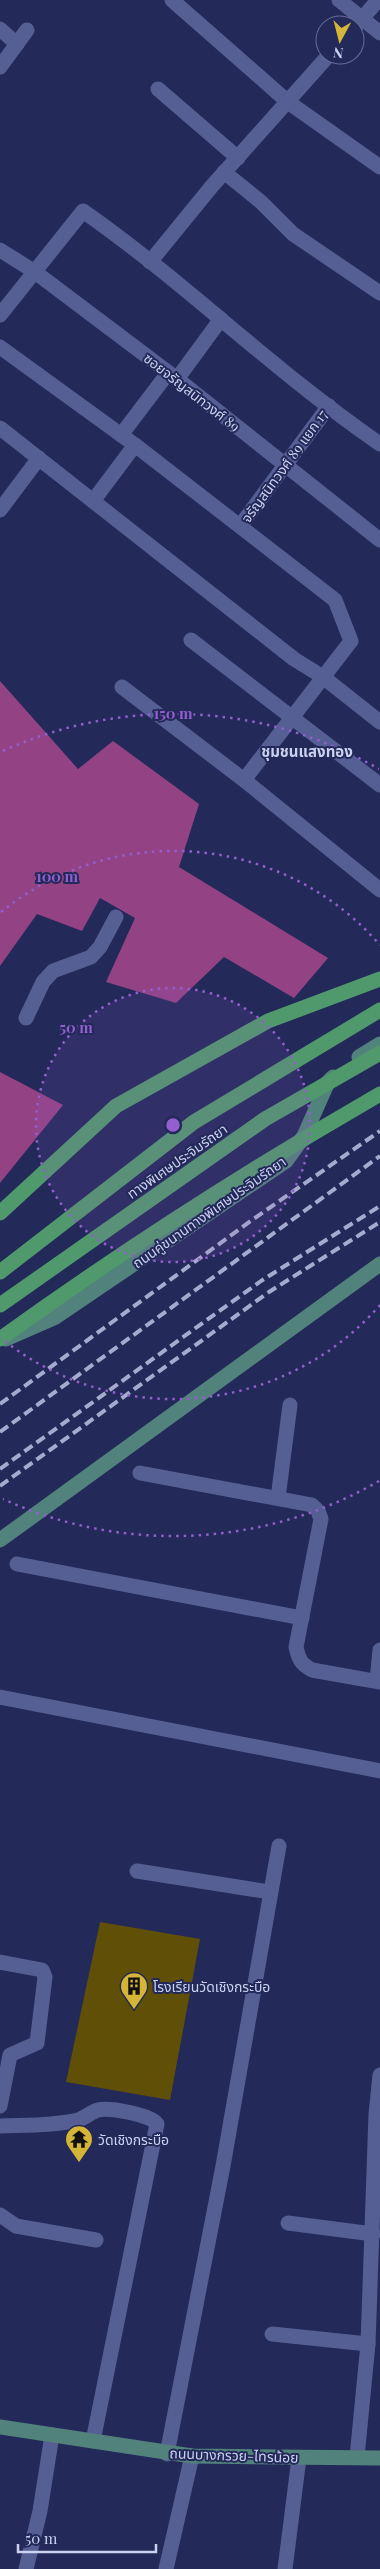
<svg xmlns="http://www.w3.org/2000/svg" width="380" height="2569" font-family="'Playfair Display','Noto Sans Thai',serif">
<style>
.forest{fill:#934384}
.building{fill:#5f4f07}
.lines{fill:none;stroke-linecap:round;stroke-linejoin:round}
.minor{stroke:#555f94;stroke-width:15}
.major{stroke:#52827c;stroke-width:15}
.highway{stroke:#50996c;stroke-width:15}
.rail{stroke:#a5abce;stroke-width:4;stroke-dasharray:10 5;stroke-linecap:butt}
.ring{fill:none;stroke:#935ece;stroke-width:2.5;stroke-dasharray:2.5 5}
.labels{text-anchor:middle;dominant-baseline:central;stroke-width:4;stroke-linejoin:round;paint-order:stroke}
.street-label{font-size:14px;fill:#cbd2f0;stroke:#232959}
.poi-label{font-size:14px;fill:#cbd2f0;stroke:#232959;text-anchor:start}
.neighbourhood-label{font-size:15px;font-weight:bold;fill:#cbd2f0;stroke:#232959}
.centre{fill:#935ece;stroke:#232959;stroke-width:2.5}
.ring-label{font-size:15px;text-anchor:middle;font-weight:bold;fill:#935ece;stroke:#232959;stroke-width:4;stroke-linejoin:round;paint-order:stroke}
</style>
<rect width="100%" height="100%" fill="#232959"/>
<g class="forest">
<path d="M0 681 78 769 113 741 199 804 179 867 328 958 294 998 224 957 176 1003 106 982 135 918 100 898 82 931 37 914 0 966Z"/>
<path d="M0 1072 63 1105 0 1183Z"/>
</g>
<path class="building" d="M100 1922 200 1939 170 2100 66 2082Z"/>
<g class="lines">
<g class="minor">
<path d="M172 0 288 102 380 167"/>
<path d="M339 0 380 33"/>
<path d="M355 27 378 0"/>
<path d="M0 29 17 44"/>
<path d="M0 67 27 30"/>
<path d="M158 89 238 158"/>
<path d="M224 172 261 202 293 234 380 293"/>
<path d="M0 250 35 272 177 379 380 540"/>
<path d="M150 262 212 186 329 55"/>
<path d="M0 315 83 211C186 283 276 373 380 444"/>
<path d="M0 347 135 445 335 600 351 641 244 780"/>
<path d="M177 379 221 319"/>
<path d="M0 428 294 659 323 677 380 722"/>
<path d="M121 435 168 373"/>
<path d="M93 501 135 445"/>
<path d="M0 510 39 458"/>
<path d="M240 526 329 406"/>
<path d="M191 640 380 785"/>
<path d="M122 687 244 780 380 890"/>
<path d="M26 1018 43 982 53 971 91 957 100 947 116 917"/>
<path d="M140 1473 312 1505 318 1511 321 1519 296 1647C299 1660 301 1664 312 1670L380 1682"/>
<path d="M278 1498 290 1405"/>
<path d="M17 1564 302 1618"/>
<path d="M377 1681 380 1650"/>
<path d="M0 1697 380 1771"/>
<path d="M137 1871 270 1892"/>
<path d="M0 1962 42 1970 45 1977 37 2043 10 2055 0 2106"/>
<path d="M0 2126C25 2125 53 2126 78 2120 85 2118 91 2112 98 2110 109 2107 152 2115 157 2124L93 2441"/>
<path d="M0 2215 16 2226 96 2240"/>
<path d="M288 2223 373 2234"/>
<path d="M272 2334 368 2344"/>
<path d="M167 2454 223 2166 279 1846"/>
<path d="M357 2457 368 2344 376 2114 380 2075"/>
<path d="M26 2569 40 2511 52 2435"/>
<path d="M166 2569 192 2456"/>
<path d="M285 2569 299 2458"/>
</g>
<g class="major">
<path d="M359 1057 380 1044"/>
<path d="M6 1339 54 1318 286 1161 304 1136 328 1082 333 1077"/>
<path d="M0 1540 380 1264"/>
<path d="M0 2427 192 2456 380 2458"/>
</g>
<g class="highway">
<path d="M0 1213 116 1106 268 1021 380 979"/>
<path d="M0 1272 194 1122 380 1010"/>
<path d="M0 1305 265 1119 380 1053"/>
<path d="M0 1339C122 1251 250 1169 380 1094"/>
</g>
<g class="rail">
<path d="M0 1404 252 1220 380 1131"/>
<path d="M0 1432 380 1156"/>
<path d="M0 1469 261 1281 380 1206"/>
<path d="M0 1486 269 1292 380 1222"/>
</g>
</g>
<circle cx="173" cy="1125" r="137" fill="#935ece" fill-opacity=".12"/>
<g class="ring">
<circle cx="173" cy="1125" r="137"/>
<path d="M380 1305A274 274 0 0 1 1 1338M1 912A274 274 0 0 1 380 945"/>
<path d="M379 1481A411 411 0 0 1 3 1499M3 751A411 411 0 0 1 379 769"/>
</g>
<defs>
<g id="building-pin" transform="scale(1.4375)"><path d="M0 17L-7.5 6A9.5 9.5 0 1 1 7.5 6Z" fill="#d4b535" stroke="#232959"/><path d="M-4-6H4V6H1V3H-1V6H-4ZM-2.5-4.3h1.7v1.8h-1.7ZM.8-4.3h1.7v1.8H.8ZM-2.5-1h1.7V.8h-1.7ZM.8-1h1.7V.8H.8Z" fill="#111"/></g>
<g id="temple-pin" transform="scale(1.4375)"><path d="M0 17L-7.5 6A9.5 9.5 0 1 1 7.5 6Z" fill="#d4b535" stroke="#232959"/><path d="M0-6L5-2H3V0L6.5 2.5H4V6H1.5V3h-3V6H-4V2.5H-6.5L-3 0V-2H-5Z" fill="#111"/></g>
</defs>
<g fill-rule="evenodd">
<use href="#building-pin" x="134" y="1986"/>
<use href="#temple-pin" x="79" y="2139"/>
</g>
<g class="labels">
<g class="street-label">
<text transform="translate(192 392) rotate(38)">ซอยจรัญสนิทวงศ์ 89</text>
<text transform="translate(284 466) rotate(-54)">จรัญสนิทวงศ์ 89 แยก 17</text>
<text transform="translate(177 1161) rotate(-35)">ทางพิเศษประจิมรัถยา</text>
<text transform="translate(209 1212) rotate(-35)">ถนนคู่ขนานทางพิเศษประจิมรัถยา</text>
<text transform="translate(234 2455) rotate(2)">ถนนบางกรวย-ไทรน้อย</text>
</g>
<g class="poi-label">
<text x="153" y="1986">โรงเรียนวัดเชิงกระบือ</text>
<text x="98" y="2139">วัดเชิงกระบือ</text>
</g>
<g class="neighbourhood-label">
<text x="307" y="751">ชุมชนแสงทอง</text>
</g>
</g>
<circle cx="173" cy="1125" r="8" class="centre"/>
<g class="ring-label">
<text x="173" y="719">150 m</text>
<text x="57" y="882">100 m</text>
<text x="76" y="1033">50 m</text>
</g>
<g transform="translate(340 40) rotate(187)"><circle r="24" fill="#232959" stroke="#666d95"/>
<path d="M0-4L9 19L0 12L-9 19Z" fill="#d4b535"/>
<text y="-8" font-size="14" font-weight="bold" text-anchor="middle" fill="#cbd2f0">N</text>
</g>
<path d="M18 2544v8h138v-8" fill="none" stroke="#cbd2f0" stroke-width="2.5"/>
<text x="25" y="2544" font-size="15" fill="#cbd2f0" stroke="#232959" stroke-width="4" paint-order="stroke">50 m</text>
</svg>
